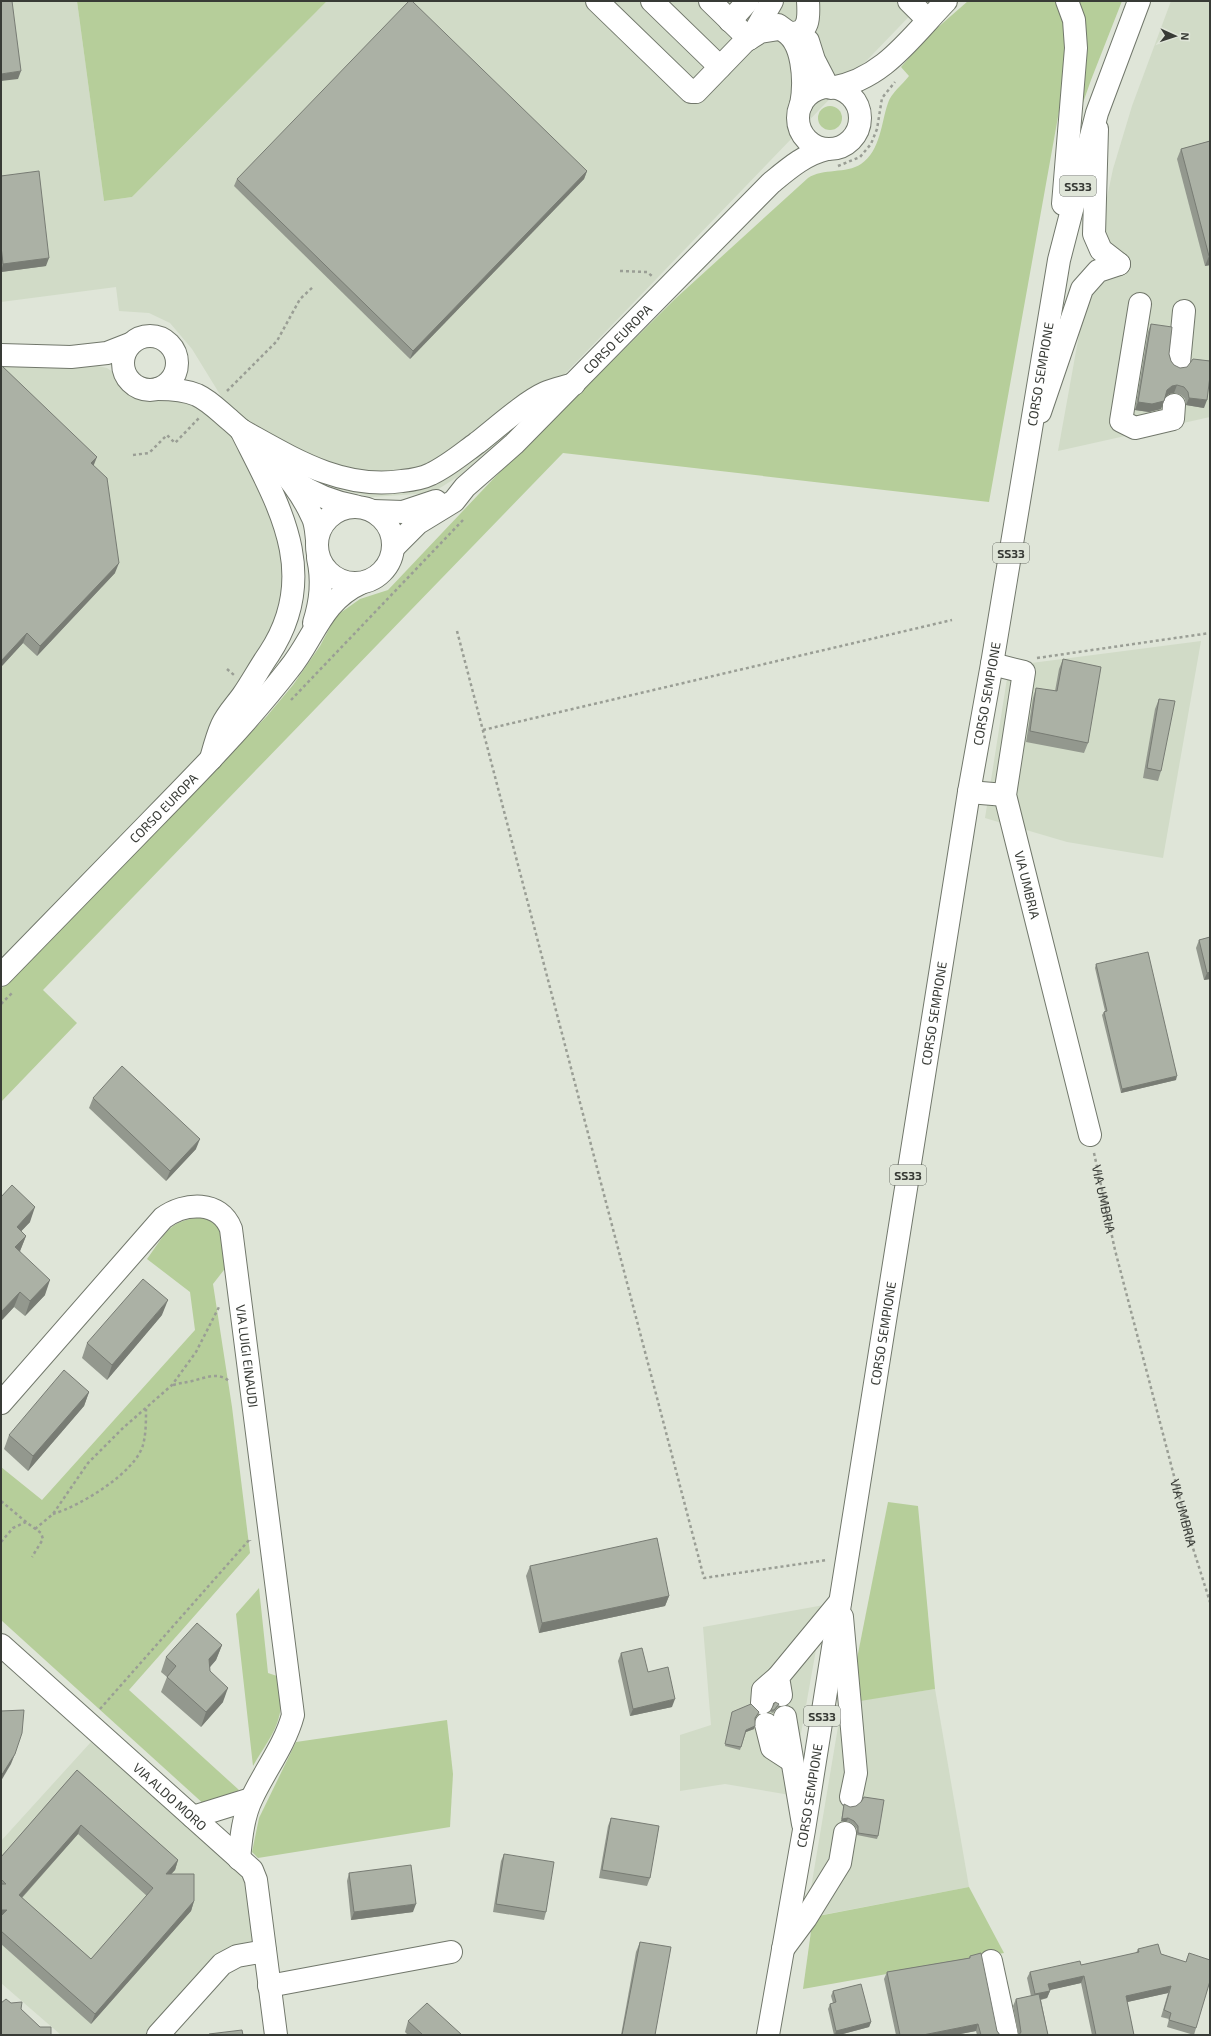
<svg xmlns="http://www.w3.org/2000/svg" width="1211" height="2036" font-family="'Exo 2',sans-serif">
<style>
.built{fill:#d1dbc7}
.green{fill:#b6ce9a}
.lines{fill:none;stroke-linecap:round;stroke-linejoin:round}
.minor-casing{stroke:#71776b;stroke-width:24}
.major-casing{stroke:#71776b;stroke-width:24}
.path{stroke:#9a9e95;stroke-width:2.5;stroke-dasharray:3 3;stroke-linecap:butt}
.minor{stroke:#fff;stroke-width:22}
.major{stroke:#fff;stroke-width:22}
.wall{fill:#93988e;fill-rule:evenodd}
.shaded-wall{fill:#787c74}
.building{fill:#abb1a5;stroke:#787c74;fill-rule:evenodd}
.labels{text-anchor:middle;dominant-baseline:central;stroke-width:3;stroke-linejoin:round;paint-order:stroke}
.shield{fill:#dfe5d8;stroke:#6a6e67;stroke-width:1}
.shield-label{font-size:12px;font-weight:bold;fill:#383b36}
.street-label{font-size:13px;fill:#383b36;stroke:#dfe5d8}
</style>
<rect width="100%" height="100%" fill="#dfe5d8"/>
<g class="built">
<path d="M1 1H77L104 201 132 197 327 1H924L507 434 459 476 432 493 372 497 338 489 321 482 300 470 224 401 192 349 170 323 149 313 119 311 116 287 1 302Z"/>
<path d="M1171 1H1210V417L1058 451 1084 307 1104 236 1106 202 1113 169 1132 106Z"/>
<path d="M1 357 71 360 107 368 138 389 149 391H178L239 431 278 511 286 608 208 730 199 761 1 963Z"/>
<path d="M1201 641 1163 858 1067 842 985 818 1009 666Z"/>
<path d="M824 1605 790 1795 725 1784 680 1791V1735L711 1725 703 1627Z"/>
<path d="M935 1689 969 1887 806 1918 842 1703Z"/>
<path d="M91 1742 247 1880 255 1944 215 1957 145 2035H61L1 1983V1841Z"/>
</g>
<g class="green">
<path d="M77 1H327L132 197 104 201Z"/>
<path d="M968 1H1054C1069 17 1067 40 1068 61L989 502 563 453 43 990 77 1023 1 1102V989L267 716 293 685 320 646 336 616 360 599 388 590 496 476 675 299 808 178C823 168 846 174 861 164 881 150 881 123 888 103 891 93 903 84 909 76L901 67 928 36Z"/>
<path d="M1071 1H1122L1091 80 1071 137Z"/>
<circle cx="830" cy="118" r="12"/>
<path d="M205 1217 222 1225 227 1266 213 1284 232 1407 250 1553 129 1690 239 1790 230 1797 206 1806 1 1620V1467L42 1500 195 1330 190 1292 147 1259C168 1231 168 1220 205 1217Z"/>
<path d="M888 1502 918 1506 935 1689 854 1702 852 1684Z"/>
<path d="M259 1588 268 1673 277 1676C278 1689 283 1704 279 1717 275 1734 261 1751 253 1766L236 1614Z"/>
<path d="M447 1720 453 1774 450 1827 258 1858 252 1852 259 1818 296 1742Z"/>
<path d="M969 1887 1004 1953 803 1989 813 1917Z"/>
</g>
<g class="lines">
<g class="minor-casing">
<g id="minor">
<path d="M597 1 691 92H696L755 31 772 1"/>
<path d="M652 1 720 67"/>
<path d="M710 1 749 39"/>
<path d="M909 1 928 20"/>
<path d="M730 21 748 1"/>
<path d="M778 25 789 33C810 34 809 17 808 1"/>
<path d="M749 39 760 32 779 29C805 37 805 84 801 105"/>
<path d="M808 41 814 60 828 87"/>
<path d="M1097 129 1094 234 1101 250 1119 264"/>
<path d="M1140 304 1121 421 1135 428 1173 419 1174 405"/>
<circle cx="150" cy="363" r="27"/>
<path d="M1 355 71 357 107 353 130 344"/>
<path d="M1179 363 1184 311"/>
<path d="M158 389C171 389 185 390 197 395 210 401 220 412 231 421 262 448 295 478 312 516 316 523 316 532 317 540"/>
<path d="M1040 412 1082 289 1098 271 1119 264"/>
<path d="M241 430C292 458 341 490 402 481 412 480 423 478 431 474 448 466 462 454 477 443 495 429 525 402 545 393 554 389 565 387 574 384"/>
<path d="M294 481C313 494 332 502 355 506"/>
<path id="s2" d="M992 664 1024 672 1005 795 1090 1135"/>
<path d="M211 759C214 748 217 736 222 725 227 714 236 705 243 695 252 682 260 667 269 654 322 574 278 504 241 430"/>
<path d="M969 792 1005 795"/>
<path id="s3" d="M1 1403 163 1218C185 1202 220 1200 231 1229L293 1715C285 1745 265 1770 252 1798 243 1816 241 1839 239 1859"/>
<path d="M842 1617 856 1773 851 1797"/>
<path id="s4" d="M1 1645 252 1870 256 1880 276 2035"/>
<path d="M781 1695 778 1677 840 1602"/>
<path d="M762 1703 763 1690 778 1677"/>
<path d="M785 1717 803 1824"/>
<path d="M766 1724 772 1748 792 1761"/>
<path d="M193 1817 251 1799"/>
<path d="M783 1949 806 1918 840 1863 845 1833"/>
<path d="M991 1961 1007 2035"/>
<path d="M269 1986 451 1952"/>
<path d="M158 2035 222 1964 237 1956 265 1951"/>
</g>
</g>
<g class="major-casing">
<g id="major">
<circle cx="829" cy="118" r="31"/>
<path d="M831 88C883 80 911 37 946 1"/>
<path d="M1063 204 1076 48 1074 20 1067 1"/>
<circle cx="355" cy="545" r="38"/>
<path d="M373 511 403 512 436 501"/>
<path id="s5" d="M393 548 418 523 454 501 465 487 514 444 771 183C788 169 805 154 827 149"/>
<path d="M314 623C321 600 323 581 318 558"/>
<path id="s6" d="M1 975C51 923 101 872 151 821 199 772 247 723 289 669 314 639 321 601 361 583"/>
<path id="s7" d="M768 2035 804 1830 969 792 992 664 1059 260 1097 113 1139 1"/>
</g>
</g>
<g class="path">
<path d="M838 166 860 157 871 144 877 129 882 98 895 82"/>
<path d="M620 271 647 272 652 276"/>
<path d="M227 391 277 341 300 299 314 286"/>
<path d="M133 455 149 453 167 435 175 443 199 418"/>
<path d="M457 631 704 1578 827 1560"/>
<path d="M1037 658 1210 633"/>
<path d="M227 669 234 675"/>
<path d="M291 700 463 520"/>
<path d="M483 730 952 620"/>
<path d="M1 1004 12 993"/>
<path id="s1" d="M1094 1153 1115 1250 1192 1545 1210 1602"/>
<path d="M173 1385C179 1383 185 1383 192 1381 205 1378 219 1371 230 1382"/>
<path d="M1 1501 26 1522"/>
<path d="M53 1514C80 1506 135 1473 143 1445 146 1434 146 1421 146 1409"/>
<path d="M35 1529 53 1514 88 1463 123 1428 172 1385 196 1352 220 1305"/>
<path d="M1 1542 13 1528 26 1522 41 1533 43 1539 32 1557"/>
<path d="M100 1709 250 1539V1541"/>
</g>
<use href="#minor" class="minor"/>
<use href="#major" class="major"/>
</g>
<g class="wall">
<path d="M1210 141V265L1205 266 1177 159 1181 149Z"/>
<path d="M587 171 584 179 410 359 234 186 237 179Z"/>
<path d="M1 176 46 266 1 272Z"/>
<path d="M1151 324 1169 354 1171 361 1204 408 1186 405 1185 399 1181 395 1174 393 1169 394 1165 397 1161 409 1149 412 1135 410 1148 332Z"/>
<path d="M1 365 94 466 115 573 37 656 23 643 1 667Z"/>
<path d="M1063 659 1088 743 1084 753 1026 742 1033 698 1036 688 1055 691 1059 669Z"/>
<path d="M1159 699 1161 771 1158 781 1143 778 1155 709Z"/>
<path d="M1210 937V979L1204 980 1196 948 1199 940Z"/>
<path d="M1096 964 1176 1080 1121 1093 1102 1015 1104 1012 1105 1011 1095 968Z"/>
<path d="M93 1098 196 1149 166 1181 89 1108Z"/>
<path d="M1 1197 30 1222 21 1231 26 1236 20 1251 45 1295 25 1316 14 1307 1 1321Z"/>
<path d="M162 1315 107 1380 82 1358 87 1343Z"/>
<path d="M89 1392 84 1406 28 1471 4 1449 9 1435Z"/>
<path d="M530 1566 669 1596 665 1606 539 1633 526 1576Z"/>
<path d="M222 1645 216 1660 209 1668 210 1671 223 1702 201 1727 161 1692 167 1677 161 1672 166 1657Z"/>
<path d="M621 1653 648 1672 672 1707 630 1716 618 1661Z"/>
<path d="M779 1704 778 1707 773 1713 770 1712 771 1710Z"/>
<path d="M732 1712H759L755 1719 754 1729 746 1732 740 1750 725 1746Z"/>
<path d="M77 1770 178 1860 175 1870 171 1874 194 1901 191 1911 91 2024 1 1944V1857ZM78 1834 147 1896 91 1959 22 1898Z"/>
<path d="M844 1804 878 1836 877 1839 857 1835V1829L853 1824 847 1821H841Z"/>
<path d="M611 1818 650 1878 647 1886 599 1878 608 1826Z"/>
<path d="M504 1854 546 1912 544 1920 493 1912 501 1861Z"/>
<path d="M349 1873 413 1912 351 1920 347 1881Z"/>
<path d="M640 1942 655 2035H621L636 1952Z"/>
<path d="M1138 1949 1161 1954 1186 1962 1189 1953 1196 2028 1194 2035 1167 2027 1169 2019 1161 2017 1168 1993 1127 2002 1134 2035H1092L1081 1983 1049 1990 1050 1991 1047 1998 1041 2000 1048 2035H1018L1013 2006 1016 1999 1031 1996 1027 1978 1030 1972 1081 1965 1136 1953Z"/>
<path d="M970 1956 997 2031 1000 2035H977L976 2031 955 2035H896L884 1979 887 1972 969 1958Z"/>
<path d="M833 1991 871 2022 869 2027 839 2035H834L828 2009 830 2004 833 2003 831 1996Z"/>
<path d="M408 2021 462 2035H408L405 2032Z"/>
</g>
<g class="shaded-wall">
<path d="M21 71 18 79 1 81V74Z"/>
<path d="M587 171 584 179 410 359 413 351Z"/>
<path d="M1209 256H1210V265L1205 266Z"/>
<path d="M49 258 46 266 1 272 3 264Z"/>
<path d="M1177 385 1174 393 1169 394 1164 398 1167 390 1172 386Z"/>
<path d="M1189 398 1207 400 1204 408 1186 405Z"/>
<path d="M1164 401 1161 409 1149 412 1135 410 1138 402Z"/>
<path d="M97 457 93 467 91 463Z"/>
<path d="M119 563 115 573 37 656 40 646Z"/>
<path d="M27 633 23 643 1 667V661Z"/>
<path d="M1210 972V979L1204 980 1207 973Z"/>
<path d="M1177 1076 1176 1080 1121 1093 1122 1089Z"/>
<path d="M200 1139 196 1149 166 1181 170 1171Z"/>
<path d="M35 1207 30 1222 11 1242 17 1227Z"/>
<path d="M26 1236 20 1251 10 1262 15 1247Z"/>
<path d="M50 1280 45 1295 25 1316 30 1301Z"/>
<path d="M20 1292 14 1307 1 1321V1312Z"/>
<path d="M168 1300 162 1315 107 1380 112 1365Z"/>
<path d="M89 1392 84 1406 28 1471 33 1456Z"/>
<path d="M669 1596 665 1606 539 1633 542 1623Z"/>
<path d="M222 1645 216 1660 204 1674 209 1659Z"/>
<path d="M228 1688 223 1702 201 1727 206 1712Z"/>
<path d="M675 1699 672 1707 630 1716 633 1709Z"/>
<path d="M755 1726 754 1729 746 1732V1730Z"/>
<path d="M15 1754 11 1764 1 1781V1775Z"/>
<path d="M848 1818 847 1821H841L842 1819Z"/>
<path d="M81 1825 78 1834 15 1905 19 1895Z"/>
<path d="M178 1860 175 1870 162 1884 166 1874Z"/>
<path d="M194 1901 191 1911 91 2024 95 2014Z"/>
<path d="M416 1904 413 1912 351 1920 354 1912Z"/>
<path d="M1 1910H7L1 1919Z"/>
<path d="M1084 1976 1081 1983 1046 1991 1048 1984Z"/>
<path d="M1171 1986 1168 1993 1123 2003 1126 1996Z"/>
<path d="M1050 1991 1047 1998 1032 2001 1035 1994Z"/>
<path d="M871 2022 869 2027 839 2035H835L836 2031Z"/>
<path d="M978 2024 976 2031 955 2035H923Z"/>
</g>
<g class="building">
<path d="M1 1H12L21 71 1 74Z"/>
<path d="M409 1H412L587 171 413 351 237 179Z"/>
<path d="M1210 141V256H1209L1181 149Z"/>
<path d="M39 171 49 258 3 264 1 246V176Z"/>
<path d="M1151 324 1172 327 1169 354 1171 361 1174 365 1180 368 1187 367 1193 359 1210 361V376L1207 400 1189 398 1188 392 1184 387 1177 385 1172 386 1167 390 1164 401 1152 404 1138 402Z"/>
<path d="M1 365 97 457 91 463 107 478 119 563 40 646 27 633 1 661Z"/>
<path d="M1063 659 1101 667 1088 743 1030 731 1036 688 1057 691Z"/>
<path d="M1159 699 1175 701 1161 771 1147 768Z"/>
<path d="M1210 937V972L1207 973 1199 940Z"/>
<path d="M1148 952 1177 1076 1122 1089 1104 1012 1107 1011 1096 964Z"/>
<path d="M122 1066 200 1139 170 1171 93 1098Z"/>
<path d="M12 1185 35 1207 17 1227 26 1236 15 1247 50 1280 30 1301 20 1292 1 1312V1197Z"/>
<path d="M143 1279 168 1300 112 1365 87 1343Z"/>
<path d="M64 1370 89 1392 33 1456 9 1435Z"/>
<path d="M657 1538 669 1596 542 1623 530 1566Z"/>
<path d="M197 1623 222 1645 209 1659 210 1671 228 1688 206 1712 167 1677 176 1666 166 1657Z"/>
<path d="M642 1648 648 1672 668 1667 675 1699 633 1709 621 1653Z"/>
<path d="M775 1702 779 1704 774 1710H771Z"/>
<path d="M751 1704 759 1712 755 1718V1726L746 1730 741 1747 725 1744 732 1712Z"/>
<path d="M24 1710 22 1733 15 1754 3 1773 1 1775V1711Z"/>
<path d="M77 1770 178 1860 166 1874H194V1901L95 2014 1 1931V1916L7 1910H1V1884H6L1 1879V1857ZM81 1825 153 1888 91 1959 19 1895Z"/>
<path d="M864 1797 884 1800 878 1836 858 1833V1826L854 1821 848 1818 842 1819 844 1804 850 1807 856 1806 861 1802Z"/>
<path d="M611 1818 659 1826 650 1878 602 1870Z"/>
<path d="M504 1854 554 1862 546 1912 496 1904Z"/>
<path d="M411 1865 416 1904 354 1912 349 1873Z"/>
<path d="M640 1942 671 1947 655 2035H622Z"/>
<path d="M1158 1944 1161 1954 1186 1962 1189 1953 1210 1960V1981L1196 2028 1169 2020 1171 2013 1164 2010 1171 1986 1126 1996 1134 2035H1096L1084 1976 1048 1984 1050 1991 1035 1994 1030 1972 1080 1961 1081 1965 1139 1952 1138 1949Z"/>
<path d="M981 1953 997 2031 1000 2035H981L978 2024 923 2035H900L887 1972 970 1958V1956Z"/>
<path d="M861 1984 871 2022 836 2031 830 2004 836 2002 833 1991Z"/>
<path d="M1039 1994 1048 2035H1019L1021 2032 1016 1999Z"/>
<path d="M6 1999 11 2003 22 2002 21 2009 40 2027H51V2035H1V2003Z"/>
<path d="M427 2003 462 2035H423L408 2021Z"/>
<path d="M242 2030 243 2035H209V2034Z"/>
</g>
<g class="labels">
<g class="shield">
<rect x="1060" y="176" width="36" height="20" rx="3"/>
<rect x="993" y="543" width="36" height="20" rx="3"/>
<rect x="890" y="1165" width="36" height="20" rx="3"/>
<rect x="804" y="1706" width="36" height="20" rx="3"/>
</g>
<g class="shield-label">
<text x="1078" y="186">SS33</text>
<text x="1011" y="553">SS33</text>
<text x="908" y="1175">SS33</text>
<text x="822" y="1716">SS33</text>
</g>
<g class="street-label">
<text stroke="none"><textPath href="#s5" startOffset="308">CORSO EUROPA</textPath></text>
<text stroke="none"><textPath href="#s7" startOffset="1683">CORSO SEMPIONE</textPath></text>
<text stroke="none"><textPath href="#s7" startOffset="1359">CORSO SEMPIONE</textPath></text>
<text stroke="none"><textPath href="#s6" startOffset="233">CORSO EUROPA</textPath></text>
<text stroke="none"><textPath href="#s2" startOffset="250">VIA UMBRIA</textPath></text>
<text stroke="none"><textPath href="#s7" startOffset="1035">CORSO SEMPIONE</textPath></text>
<text stroke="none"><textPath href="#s1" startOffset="47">VIA UMBRIA</textPath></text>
<text stroke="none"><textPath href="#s7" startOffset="711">CORSO SEMPIONE</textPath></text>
<text stroke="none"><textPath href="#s3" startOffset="454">VIA LUIGI EINAUDI</textPath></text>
<text stroke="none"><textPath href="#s1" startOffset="371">VIA UMBRIA</textPath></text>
<text stroke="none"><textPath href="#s7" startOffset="243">CORSO SEMPIONE</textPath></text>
<text stroke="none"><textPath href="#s4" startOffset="227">VIA ALDO MORO</textPath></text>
</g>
</g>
<rect width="1211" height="2036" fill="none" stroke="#383b36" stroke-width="4"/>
<g transform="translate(1175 36) rotate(93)" stroke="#dfe5d8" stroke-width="3" paint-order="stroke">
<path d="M0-3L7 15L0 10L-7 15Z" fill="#383b36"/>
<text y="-6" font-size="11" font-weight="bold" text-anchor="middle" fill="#383b36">N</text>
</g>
</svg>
